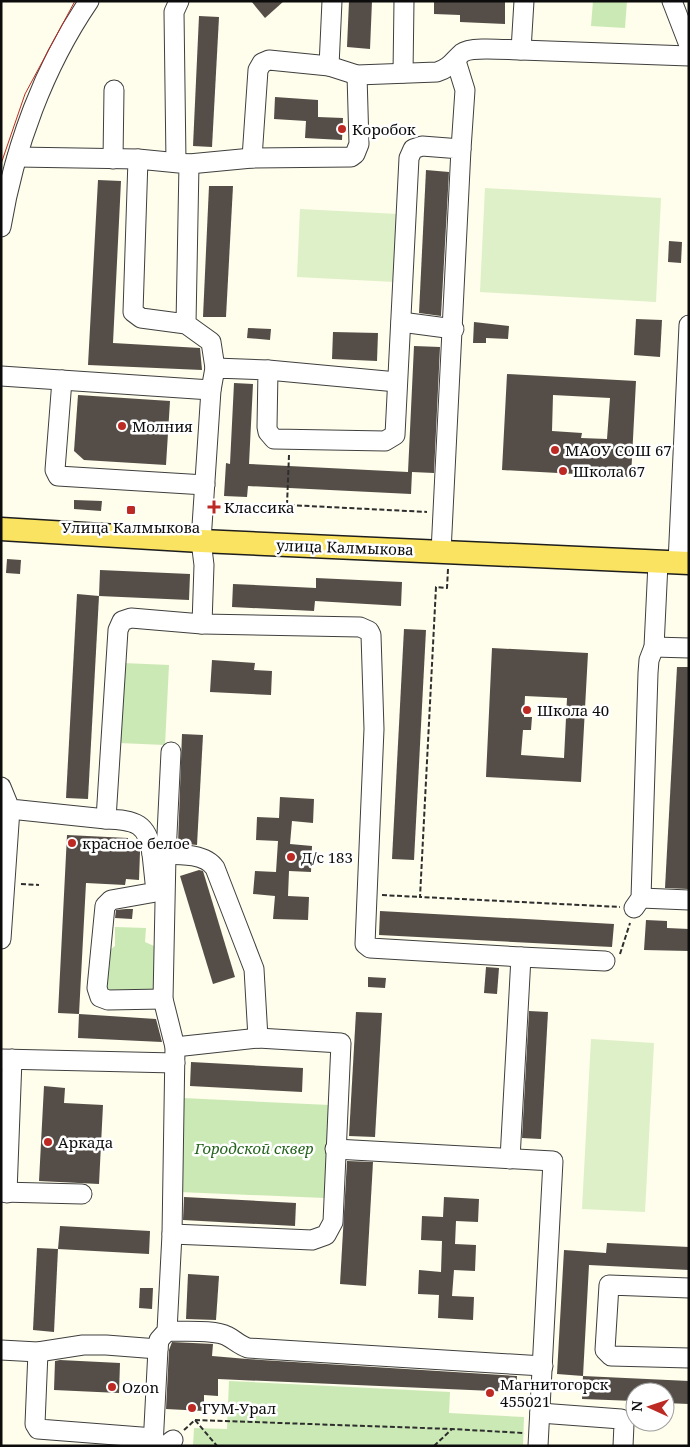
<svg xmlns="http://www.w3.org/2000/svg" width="690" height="1447" font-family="'Noto Serif',serif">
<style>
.grass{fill:#cbe9b5}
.pitch{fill:#def0c7}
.building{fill:#554e48;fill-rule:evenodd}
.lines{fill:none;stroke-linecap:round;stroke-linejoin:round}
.minor-casing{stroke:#3f3f3f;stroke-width:21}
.major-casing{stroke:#1d1d1d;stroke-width:25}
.path{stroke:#2e2e2e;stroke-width:2;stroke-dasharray:5 2.5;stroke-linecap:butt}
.minor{stroke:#fff;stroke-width:19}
.major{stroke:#fae360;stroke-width:22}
.tram{stroke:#bd2a23;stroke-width:1}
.poi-dot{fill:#bd2a23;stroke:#fff;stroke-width:2}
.labels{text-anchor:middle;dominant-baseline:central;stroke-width:5;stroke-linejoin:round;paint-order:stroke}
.poi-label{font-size:15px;fill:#0c0c0c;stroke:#fff;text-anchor:start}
.street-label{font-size:15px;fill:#0c0c0c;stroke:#fff}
.park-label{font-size:15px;font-style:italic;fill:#24641c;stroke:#fff}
</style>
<rect width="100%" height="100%" fill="#fffdeb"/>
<g class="grass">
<path d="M593 1H627L625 28 591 26Z"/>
<path d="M123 663 169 665 165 745 119 743Z"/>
<path d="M115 927 146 928 145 942 154 946 161 957 154 994 141 995 102 990 105 954 115 946Z"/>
<path d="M183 1098 329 1105 325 1198 179 1192Z"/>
<path d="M229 1381 450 1392 449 1413 524 1417 523 1446H193L194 1428 227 1429Z"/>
</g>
<g class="pitch">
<path d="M485 188 661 198 656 302 480 292Z"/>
<path d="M300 209 398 214 395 282 297 277Z"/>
<path d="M591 1039 654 1043 645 1212 582 1209Z"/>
</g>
<g class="building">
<path d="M251 1H284L265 18Z"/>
<path d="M349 1H372L370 49 347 47Z"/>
<path d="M434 1 505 2V24L460 22V15L434 14Z"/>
<path d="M199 16 219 17 212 147 193 146Z"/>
<path d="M275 97 318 100V117L343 118 342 140 305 138 306 121 274 119Z"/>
<path d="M426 170 449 172 441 316 419 313Z"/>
<path d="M98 180 121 181 113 343 200 348 202 370 88 365Z"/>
<path d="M209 186H233L226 317H203Z"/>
<path d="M669 241 682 242 681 263 668 262Z"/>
<path d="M636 319 662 320 660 357 634 355Z"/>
<path d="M474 322 509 326 508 339 486 338V343H473Z"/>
<path d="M248 328 271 329 270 340 247 338Z"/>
<path d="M333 332 378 333 377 361 332 359Z"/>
<path d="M414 346 440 347 434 473 412 472 411 494 248 486 247 497 224 496 226 463 230 464 234 383 253 384 249 464 408 472Z"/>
<path d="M507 374 636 381 631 477 502 470ZM553 395 610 398 607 439 581 438 582 433 552 431Z"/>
<path d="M78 395 170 401 166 465 84 460 74 451Z"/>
<path d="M74 500 102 501 101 511 74 509Z"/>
<path d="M7 559 21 560 20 574 6 573Z"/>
<path d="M100 570 190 574 189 600 99 596Z"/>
<path d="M316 578 402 582 401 606 315 601 314 611 232 607 233 584 316 588Z"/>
<path d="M77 594 99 596 88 799 66 798Z"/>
<path d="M404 629 426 630 414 860 392 859Z"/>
<path d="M492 648 588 653 581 782 486 777ZM525 696 567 698 564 758 521 755 523 730H531L532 717H524Z"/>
<path d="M212 660 255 663 254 670 272 671 271 695 210 692Z"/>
<path d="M677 667H689L688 889 665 888Z"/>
<path d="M182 734 203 735 197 845 178 843Z"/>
<path d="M280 797 314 799 313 823 292 821 290 844 312 846 311 872 289 871 288 896 309 897 308 920 273 919 275 896 253 894 255 871 276 872 278 841 256 840 257 817 279 818Z"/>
<path d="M67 835 128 838 127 846H139L140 852 139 880 126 879 125 885 86 883 79 1014 58 1013Z"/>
<path d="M199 870 203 871 235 977 213 984 180 876Z"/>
<path d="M126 909H133L132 919 115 918 116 910Z"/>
<path d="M380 911 614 924 612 947 379 935Z"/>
<path d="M646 920 667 921V928L689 929V951L644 950Z"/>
<path d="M486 967 499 968 497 994 484 993Z"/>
<path d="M368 977 386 978 385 988 368 987Z"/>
<path d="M529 1011 548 1012 541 1139 522 1138Z"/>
<path d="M356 1012 382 1013 375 1137 349 1136Z"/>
<path d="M79 1014 156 1019 162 1042 78 1038Z"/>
<path d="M191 1062 303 1068 302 1092 190 1086Z"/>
<path d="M44 1086 65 1088 64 1103 103 1105 99 1184 39 1181Z"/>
<path d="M347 1161 373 1162 366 1286 340 1284Z"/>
<path d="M184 1197 296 1203 295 1226 183 1220Z"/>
<path d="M444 1197 479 1199 478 1222 456 1221 455 1244 476 1245 475 1271 454 1270 452 1296 474 1297 473 1320 438 1318 439 1295 418 1294 419 1270 441 1272 442 1241 421 1240 422 1216 443 1217Z"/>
<path d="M60 1226 150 1231 149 1254 58 1249Z"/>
<path d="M607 1243 689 1247V1270L589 1265 583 1376 557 1374 564 1250 606 1253Z"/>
<path d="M37 1248 58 1249 54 1332 33 1330Z"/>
<path d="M188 1274 219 1276 216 1320 186 1319Z"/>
<path d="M140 1288H153L152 1309 139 1308Z"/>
<path d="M172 1342 213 1344 212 1356 247 1359 517 1376 516 1392 218 1379V1396L204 1395V1411L166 1409 169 1350Z"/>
<path d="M60 1360 120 1363 119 1393 54 1390 55 1361Z"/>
<path d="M583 1376 689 1381V1404L665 1403V1392H635V1401L582 1399Z"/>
</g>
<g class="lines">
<g class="minor-casing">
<g id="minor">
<path d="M332 1 329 66 357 75 437 72C450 68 453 61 462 53 471 46 508 50 521 50L524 1"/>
<path d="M672 1 689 45"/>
<path d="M521 50 689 56"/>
<path d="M456 61 465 90 461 149"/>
<path d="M403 73 404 1"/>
<path d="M17 157 138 159"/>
<path d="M252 158 258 70 262 63 269 60 329 66"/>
<path d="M113 159 114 90"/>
<path d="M176 162 174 12 179 1"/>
<path d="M189 164 252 158 351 157 355 154 359 144 357 75"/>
<path d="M1 227C14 148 44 67 89 1"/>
<path d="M401 322 454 329"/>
<path d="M186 324 189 164 138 159 133 312 141 318 186 324 211 342 215 368"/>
<path d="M268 370 397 382"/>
<path d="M1 376 211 390"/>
<path d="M62 380 55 470 58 476 205 485"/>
<path d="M441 552 461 149 422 146 413 149 409 158 395 435 385 441 274 439 268 432 267 427 268 370 215 368 211 390 201 541 204 565 202 624 360 627 369 631 371 635 374 729 365 944 370 948 521 957 510 1159"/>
<path d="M678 563 689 325"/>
<path d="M654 647 689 648"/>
<path d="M1 787 10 809 106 819"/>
<path d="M152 854C148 823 135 820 106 819L118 630 122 621 131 618 202 624"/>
<path d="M641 898 689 900"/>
<path d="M634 908 641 898 648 673 649 660 654 647 658 563"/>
<path d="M1 939 10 809"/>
<path d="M521 957 605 961"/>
<path d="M163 999 108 1000 100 997 97 988 105 906 111 900 156 892 152 854C171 855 204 851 215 868L254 969 258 1038"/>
<path d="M1 1059 175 1063"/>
<path d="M335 1149 553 1161 538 1446"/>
<path d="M1 1192 82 1194"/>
<path d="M7 1193 12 1059"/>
<path d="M172 1234 312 1240 326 1235 333 1222 341 1043 258 1038 175 1047"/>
<path d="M689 1288 609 1285 605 1350 611 1356 689 1358"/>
<path d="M167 1331C183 1332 214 1329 227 1336 235 1340 239 1345 248 1348L543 1366"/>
<path d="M1 1350 38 1352 83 1345H106L158 1349 159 1340 167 1331 172 1234 175 1047 163 999 166 855 171 752"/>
<path d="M38 1352 35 1424 38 1429 154 1438"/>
<path d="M540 1413 621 1419 624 1424 623 1446"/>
<path d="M153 1446 158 1349"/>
<path d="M165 1446 173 1440"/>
</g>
</g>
<g class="major-casing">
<path id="major" d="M1 529 201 541 689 563"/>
</g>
<g class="path">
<path d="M289 455 287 505 427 512"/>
<path d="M448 569 447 588 436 587 420 897 620 907"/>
<path d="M21 884 39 885"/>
<path d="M382 895 420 897"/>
<path d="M620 954 630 923"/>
<path d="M195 1420 452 1429 524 1433"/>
<path d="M184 1430 195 1420 217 1446"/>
<path d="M434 1446 452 1429"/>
</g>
<use href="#minor" class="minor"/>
<use href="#major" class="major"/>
<path class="tram" d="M1 164 25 94 75 1"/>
</g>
<g class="poi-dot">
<circle cx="342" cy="129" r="5"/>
<circle cx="122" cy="426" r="5"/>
<circle cx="555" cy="450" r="5"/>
<circle cx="563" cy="471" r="5"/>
<path d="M211.5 499.5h5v5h5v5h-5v5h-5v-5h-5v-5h5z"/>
<rect x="126" y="505" width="10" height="10" rx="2.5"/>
<circle cx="527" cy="710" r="5"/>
<circle cx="72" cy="843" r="5"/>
<circle cx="291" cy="857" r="5"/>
<circle cx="48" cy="1142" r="5"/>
<circle cx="112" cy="1387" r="5"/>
<circle cx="490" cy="1393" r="5"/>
<circle cx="192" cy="1408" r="5"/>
</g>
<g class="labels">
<g class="poi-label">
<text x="352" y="129">Коробок</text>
<text x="132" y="426">Молния</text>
<text x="565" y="450">МАОУ СОШ 67</text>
<text x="573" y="471">Школа 67</text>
<text x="224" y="507">Классика</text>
<text x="131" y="527" text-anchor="middle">Улица Калмыкова</text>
<text x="537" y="710">Школа 40</text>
<text x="82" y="843">красное белое</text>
<text x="301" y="857">Д/с 183</text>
<text x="58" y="1142">Аркада</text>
<text x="500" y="1384">Магнитогорск<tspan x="500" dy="17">455021</tspan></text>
<text x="122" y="1387">Ozon</text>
<text x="202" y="1408">ГУМ-Урал</text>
</g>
<g class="street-label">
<text transform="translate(345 547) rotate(2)">улица Калмыкова</text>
</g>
<g class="park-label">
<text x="254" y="1148">Городской сквер</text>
</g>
</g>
<rect width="690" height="1447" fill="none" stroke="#0c0c0c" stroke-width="5"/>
<g transform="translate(650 1407) rotate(273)"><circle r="24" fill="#ffffff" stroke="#9e9e9e"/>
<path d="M0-4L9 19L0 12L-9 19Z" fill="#bd2a23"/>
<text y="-8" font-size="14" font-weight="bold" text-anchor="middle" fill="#0c0c0c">N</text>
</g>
</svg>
